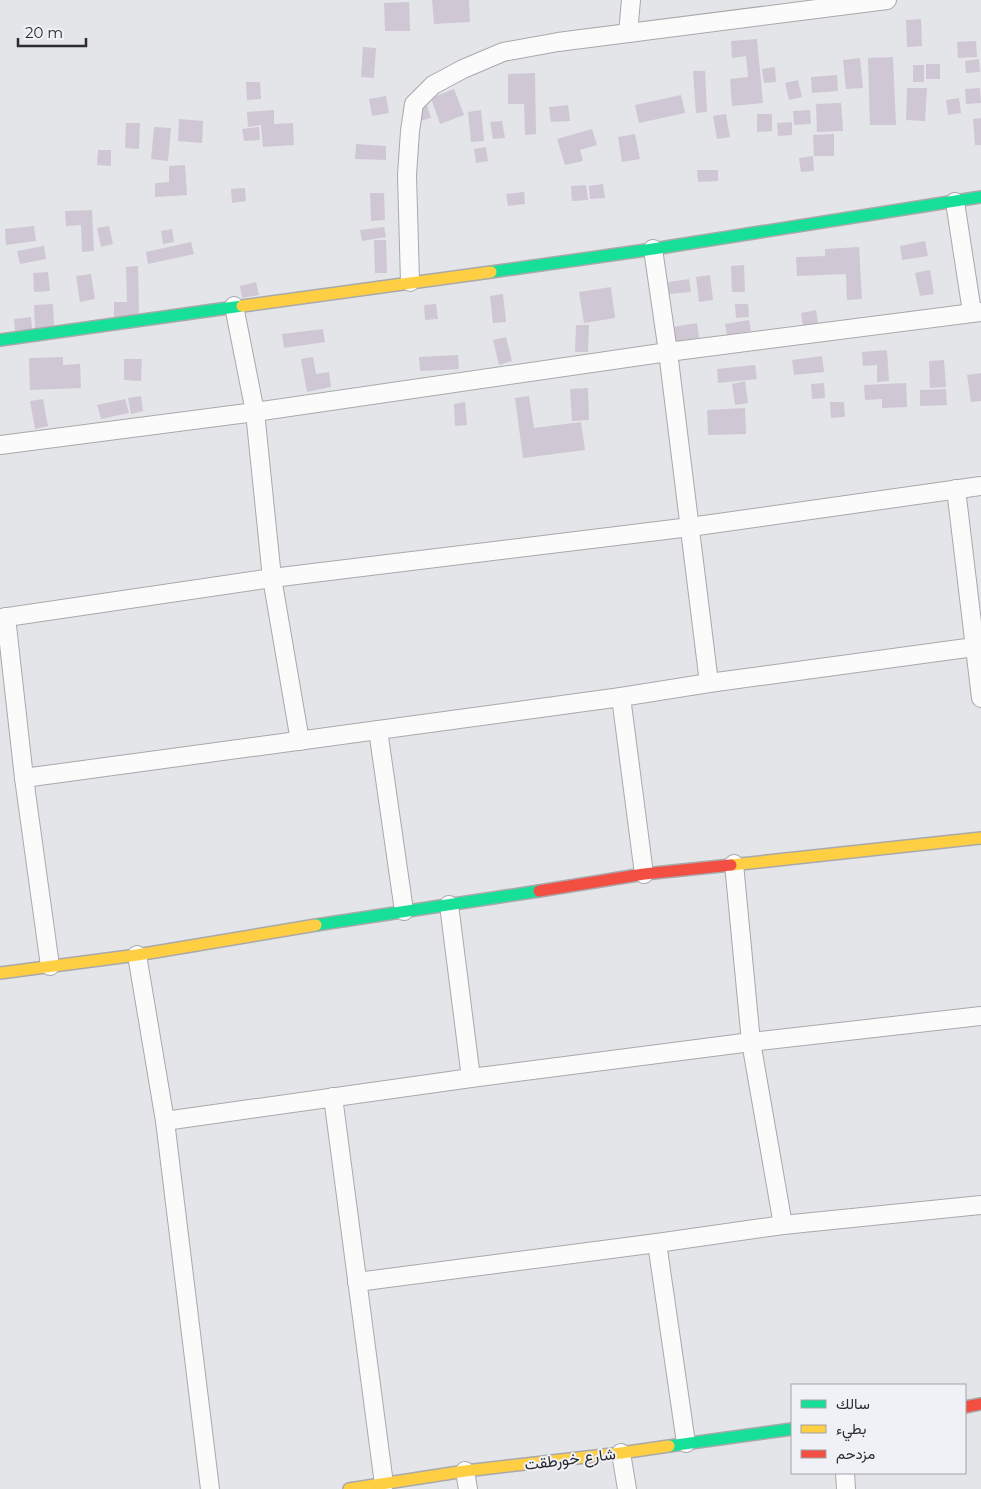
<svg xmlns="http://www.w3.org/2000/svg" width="981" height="1489" font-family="Montserrat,Vazirmatn,sans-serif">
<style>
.building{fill:#cfc7d4}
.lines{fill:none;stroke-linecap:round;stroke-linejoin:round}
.street-casing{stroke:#a9a9ab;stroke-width:20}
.fast-casing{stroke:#a9a9ab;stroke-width:14}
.slow-casing{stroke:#a9a9ab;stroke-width:14}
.jam-casing{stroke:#a9a9ab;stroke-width:14}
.street{stroke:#fbfbfc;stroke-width:18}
.fast{stroke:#16e098;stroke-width:11}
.slow{stroke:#ffcf43;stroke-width:11}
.jam{stroke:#f24e42;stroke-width:11}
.labels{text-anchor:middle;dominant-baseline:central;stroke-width:4;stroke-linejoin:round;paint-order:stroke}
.street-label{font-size:16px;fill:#2c2c2e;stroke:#f0f1f7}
</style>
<rect width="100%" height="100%" fill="#e4e5e9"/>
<g class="building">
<path d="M432 0H469L470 22 434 24Z"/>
<path d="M409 2 410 31H385L384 3Z"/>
<path d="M921 19 922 46 907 47 906 20Z"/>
<path d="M757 39 763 103 732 106 730 79 748 77 746 56 732 58 731 41Z"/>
<path d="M976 41 977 57 958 58 957 42Z"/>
<path d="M363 47 376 48 374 78 361 77Z"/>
<path d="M893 57 896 125H870L868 58Z"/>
<path d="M860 58 863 88 846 89 843 60Z"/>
<path d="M979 59 980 72 966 73 965 61Z"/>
<rect x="926" y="64" width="14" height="15"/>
<rect x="913" y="65" width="11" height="17"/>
<path d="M775 67 776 82 764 83 762 69Z"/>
<path d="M693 71H705L707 112 696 113Z"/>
<path d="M535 73 536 134 525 135 524 104H508V74Z"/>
<path d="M837 75 838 91 812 93 811 77Z"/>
<path d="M798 80 802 97 789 100 785 83Z"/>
<path d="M246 82H260L261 99 247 100Z"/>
<path d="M907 88H927L925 121 906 120Z"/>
<path d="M980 88 981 103 966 104 965 89Z"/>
<path d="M454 89 464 115 440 124 431 98Z"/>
<path d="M681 95 685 113 639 123 635 105Z"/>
<path d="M386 96 389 113 372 116 369 99Z"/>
<path d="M959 98 961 113 948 115 946 100Z"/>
<path d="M426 102 431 118 417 122 412 106Z"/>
<path d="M841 103 843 131 817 132 816 104Z"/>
<path d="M568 105 570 121 551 122 549 107Z"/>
<path d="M274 110V124L293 123 294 145 263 147 261 125 248 127 247 112Z"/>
<path d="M481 110 484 141 471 142 468 112Z"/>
<path d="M810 110 811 124 794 125 793 111Z"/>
<path d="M726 114 730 137 717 139 713 116Z"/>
<path d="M757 114H772V131L757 132Z"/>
<path d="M981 118V145H975L973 119Z"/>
<path d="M179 119 203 121 202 143 178 141Z"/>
<path d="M502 121 505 138 493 139 490 122Z"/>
<path d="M792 122V135L778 136 777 123Z"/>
<path d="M126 123H140L139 149 125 148Z"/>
<path d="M154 127 171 128 168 161 151 159Z"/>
<path d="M259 127 260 140 244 141 242 129Z"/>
<path d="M592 129 597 145 580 150 583 161 565 165 557 139Z"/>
<path d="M635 134 640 159 622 162 618 137Z"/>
<path d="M834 134V156H814L813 135Z"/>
<path d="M356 144 386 146V160L355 159Z"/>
<path d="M486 147 488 161 476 163 474 149Z"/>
<path d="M98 150H111V166L97 165Z"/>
<path d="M813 156 814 171 801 172 799 158Z"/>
<path d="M185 165 187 195 155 197V183L169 182V166Z"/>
<path d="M697 170H718V181L698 182Z"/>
<path d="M603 184 605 198 590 199 589 186Z"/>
<path d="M586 185 588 200 572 201 571 186Z"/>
<path d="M245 188 246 201 232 203 231 189Z"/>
<path d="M524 192 525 204 508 206 506 194Z"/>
<path d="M370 193H384L385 220 371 221Z"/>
<path d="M92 210 94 251 82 252 81 225 66 226 65 211Z"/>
<path d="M34 226 36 241 6 245 5 229Z"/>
<path d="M109 226 113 244 101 247 97 228Z"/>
<path d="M384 227 386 237 362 241 360 230Z"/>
<path d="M172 229 174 242 163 244 161 231Z"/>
<path d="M374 240H386L387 273H375Z"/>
<path d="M925 241 928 256 902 260 900 246Z"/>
<path d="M191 242 194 254 148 264 146 252Z"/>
<path d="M44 246 46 259 20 264 17 251Z"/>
<path d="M859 247 862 299 847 300 846 274 797 276 796 257 825 256V249Z"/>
<path d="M744 265 745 292H732L731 266Z"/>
<path d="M138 266 139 316 114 317V302H127L126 267Z"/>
<path d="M930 270 934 294 920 296 915 273Z"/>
<path d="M48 272 50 291 34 292 33 273Z"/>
<path d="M91 274 95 299 80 302 76 276Z"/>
<path d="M710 275 713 300 699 302 696 277Z"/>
<path d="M689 279 691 292 669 294 668 282Z"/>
<path d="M256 282 259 295 242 298 240 286Z"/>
<path d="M611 287 615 318 584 323 579 292Z"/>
<path d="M503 294 506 322 493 323 490 296Z"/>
<path d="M53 304 54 327 35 328 34 305Z"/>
<path d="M436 304 438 319 425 320 424 305Z"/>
<path d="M735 304H748L749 317 736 318Z"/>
<path d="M816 310 818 323 803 326 801 313Z"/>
<path d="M31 317 32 329 15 331 14 319Z"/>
<path d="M749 320 751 331 727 335 725 324Z"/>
<path d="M697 323 699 338 675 342 673 327Z"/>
<path d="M576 325H589L588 352H575Z"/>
<path d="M323 329 325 342 284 348 282 334Z"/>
<path d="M506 337 512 361 499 365 493 340Z"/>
<path d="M887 350 889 381 877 382V365L863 366 862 352Z"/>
<path d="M458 355 459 369 420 371 419 357Z"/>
<path d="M822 356 824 372 794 375 792 360Z"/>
<path d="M63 357V365L80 364 81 388 30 390 29 358Z"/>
<path d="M313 357 316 374 329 372 331 387 307 392 301 359Z"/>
<path d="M124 359H142L141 381 124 380Z"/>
<path d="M944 360 946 387 930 388 929 361Z"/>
<path d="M755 365 757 379 718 383 717 369Z"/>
<path d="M981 373V401L971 402 967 375Z"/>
<path d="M745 381 748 403 735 405 732 384Z"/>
<path d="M824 383 825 398 812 399 811 384Z"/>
<path d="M906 383 907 407 882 408V399L865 400 864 385Z"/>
<path d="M588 388 589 420 572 421 570 389Z"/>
<path d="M946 389 947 405 920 406V390Z"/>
<path d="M141 396 143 411 131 414 128 398Z"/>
<path d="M529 396 534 428 581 422 585 450 523 458 515 398Z"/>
<path d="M43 399 48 426 35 429 30 401Z"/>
<path d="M125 399 129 413 101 419 97 405Z"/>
<path d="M465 402 467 425 455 426 454 404Z"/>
<path d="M830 402H844L845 417 831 418Z"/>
<path d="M745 408 746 434 708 435 707 410Z"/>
</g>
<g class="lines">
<g class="street-casing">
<g id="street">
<path d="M628 33 631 0"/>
<path d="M955 202 972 312"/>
<path d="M653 249 668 352 709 683"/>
<path d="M410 282 407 175 410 131 414 104 433 85 463 69 503 52 558 42 887 0"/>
<path d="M234 306 255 412 272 578 300 741"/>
<path d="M0 445 255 412 668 352 981 312"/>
<path d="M956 489 981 698"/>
<path d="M6 617 24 778 50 966"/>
<path d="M0 618 272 578 690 527 981 486"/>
<path d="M621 697 644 874"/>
<path d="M378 730 404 911"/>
<path d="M24 778 621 697 709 683 974 647"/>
<path d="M734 864 751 1042 783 1225"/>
<path d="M449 905 471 1078"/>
<path d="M137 955 165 1121 210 1489"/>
<path d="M333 1097 384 1484"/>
<path d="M165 1121 471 1078 751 1042 981 1016"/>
<path d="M657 1243 686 1443"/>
<path d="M357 1282 657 1243 783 1225 981 1205"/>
<path d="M621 1453 627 1489"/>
<path d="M465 1471 468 1489"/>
<path d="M845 1473 846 1489"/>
</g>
</g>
<g class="fast-casing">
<g id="fast">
<path d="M491 272 653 249 981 197"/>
<path d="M0 340 242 306"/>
<path d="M316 925 539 891"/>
<path d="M669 1446 792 1429"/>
</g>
</g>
<g class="slow-casing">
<g id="slow">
<path d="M242 306 491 272"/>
<path d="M731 865 981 838"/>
<path d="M0 973 137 955 316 925"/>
<path d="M349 1489 465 1471 621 1453 669 1446"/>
</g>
</g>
<g class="jam-casing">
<g id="jam">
<path d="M539 891 644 874 731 865"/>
<path d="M965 1407 981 1404"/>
</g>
</g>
<use href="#street" class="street"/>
<use href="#fast" class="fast"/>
<use href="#slow" class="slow"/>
<use href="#jam" class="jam"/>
</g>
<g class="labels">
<g class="street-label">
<text transform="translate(570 1459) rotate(-7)">شارع خورطقت</text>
</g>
</g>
<rect x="791" y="1384" width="175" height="90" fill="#f0f1f7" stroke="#a2a2a7"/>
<rect x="801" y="1400" width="25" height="8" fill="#16e098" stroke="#a2a2a7"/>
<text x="836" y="1409" font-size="15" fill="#2c2c2e">سالك</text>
<rect x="801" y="1425" width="25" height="8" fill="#ffcf43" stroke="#a2a2a7"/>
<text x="836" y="1434" font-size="15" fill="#2c2c2e">بطيء</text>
<rect x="801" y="1450" width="25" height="8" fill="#f24e42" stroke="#a2a2a7"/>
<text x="836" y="1459" font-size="15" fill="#2c2c2e">مزدحم</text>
<path d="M18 38v8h68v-8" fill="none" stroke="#2c2c2e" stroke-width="2.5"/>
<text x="25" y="38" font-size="15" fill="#2c2c2e" stroke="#f0f1f7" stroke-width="4" paint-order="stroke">20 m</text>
</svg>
